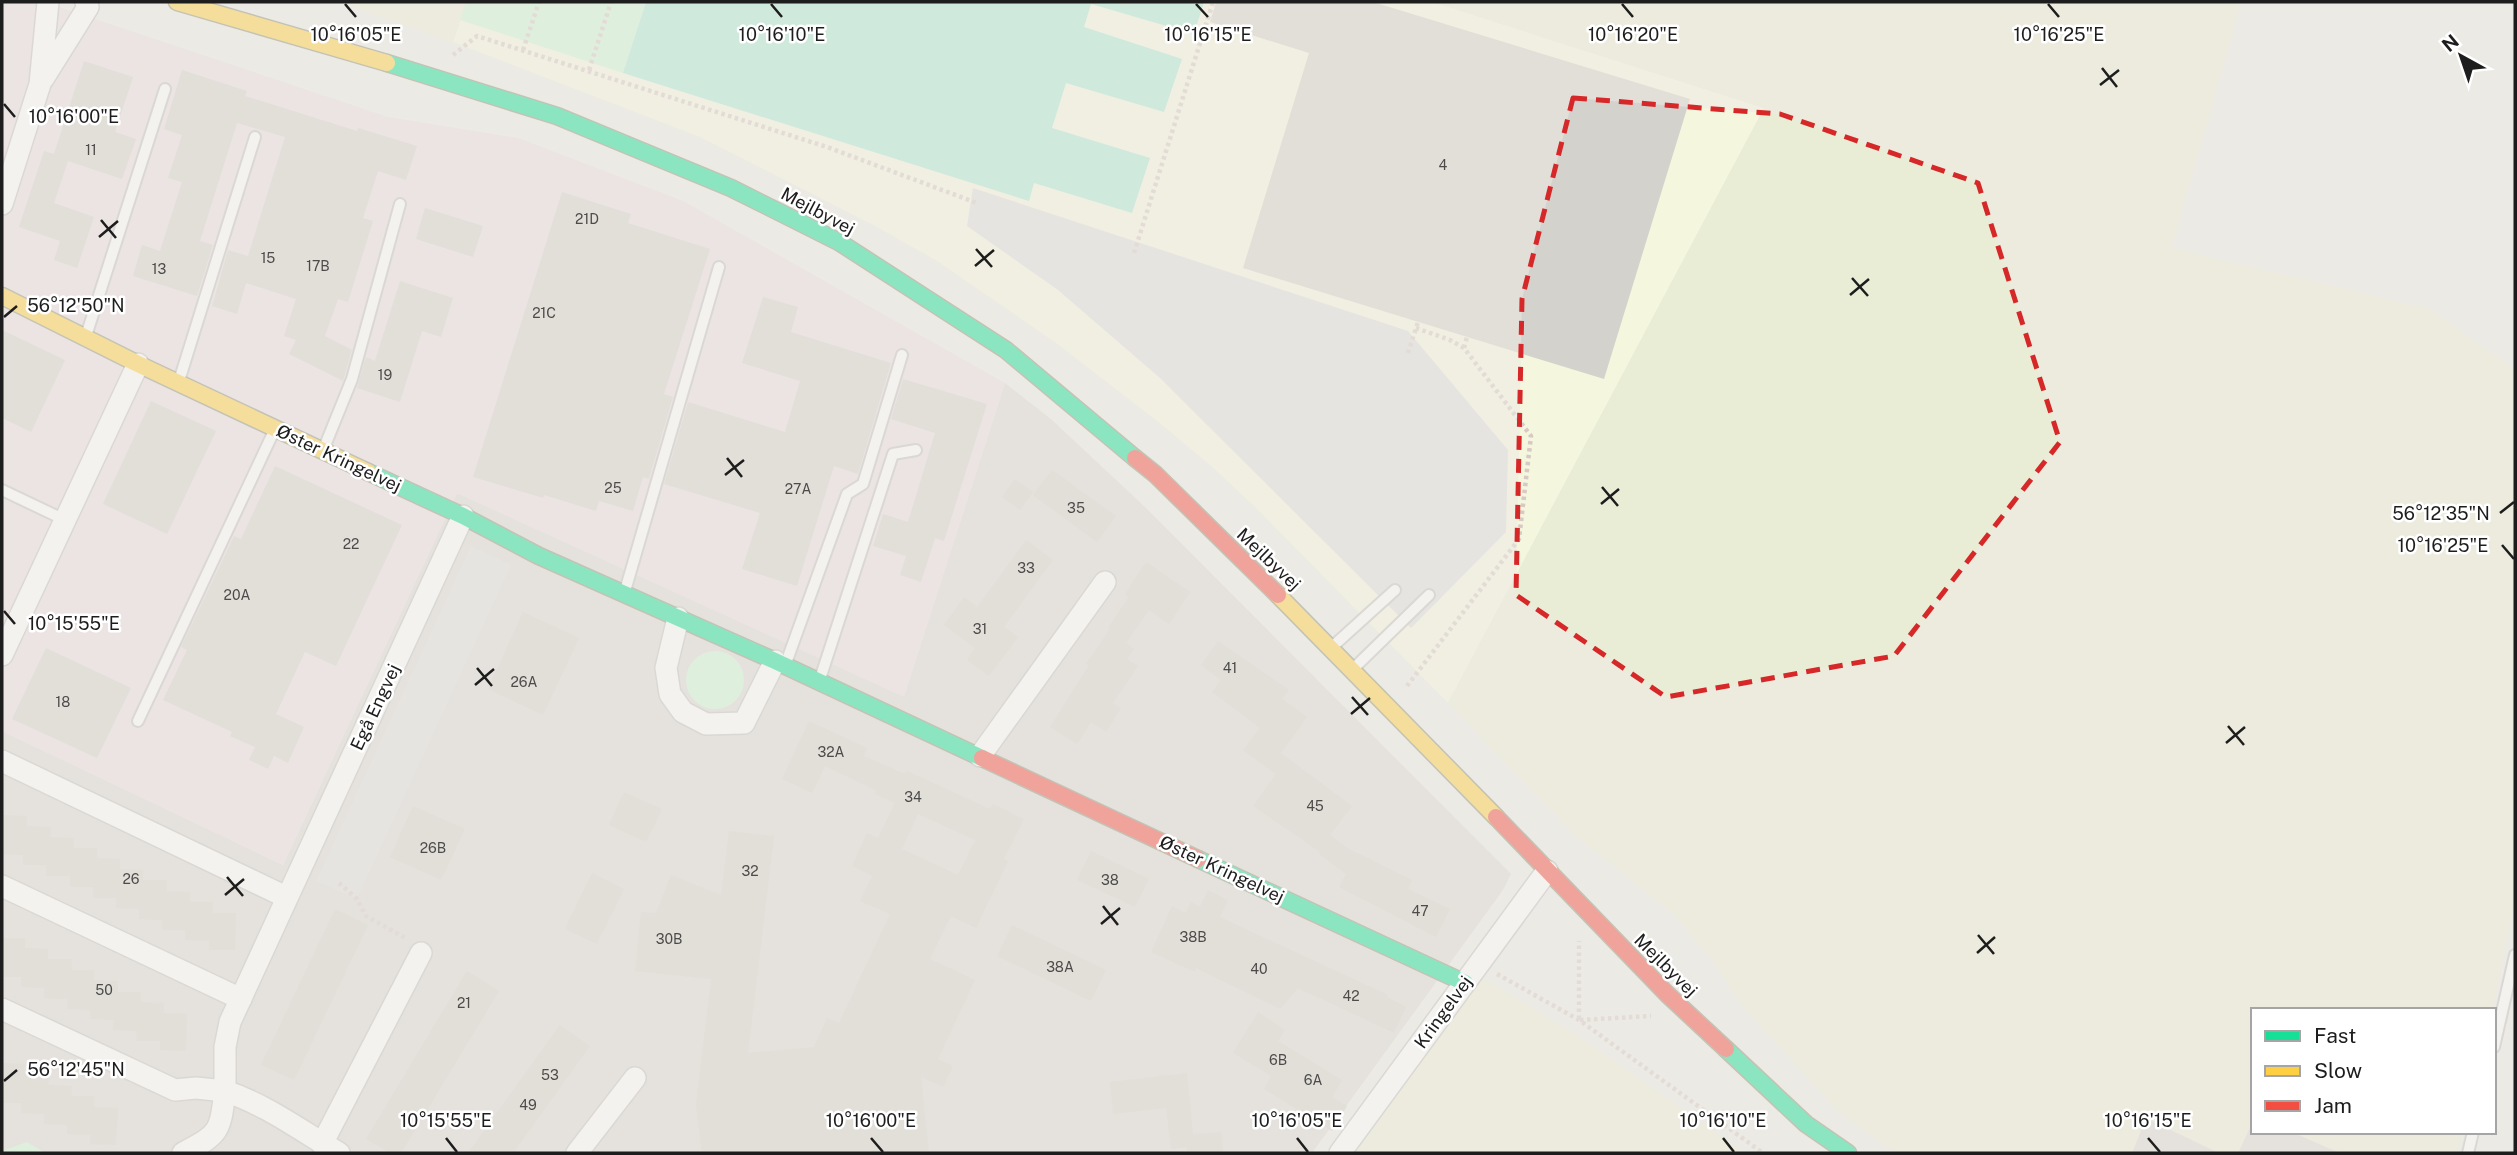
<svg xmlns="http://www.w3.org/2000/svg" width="2517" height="1155" font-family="'Public Sans',sans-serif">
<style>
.residential{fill:#dbd9d6}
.industrial{fill:#eadde3}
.education{fill:#f4f6de}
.farmland{fill:#eaedd6}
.park{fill:#cff6d5}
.pitch{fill:#abe8d6}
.parking{fill:#dedddb}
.building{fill:#d4d2cd;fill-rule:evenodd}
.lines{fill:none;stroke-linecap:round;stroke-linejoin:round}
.lane-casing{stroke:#c4c4c1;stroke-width:14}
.street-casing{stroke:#c4c4c1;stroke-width:24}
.fast-casing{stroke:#91957c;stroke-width:19}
.slow-casing{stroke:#91957c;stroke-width:19}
.jam-casing{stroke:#91957c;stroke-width:19}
.path{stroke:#d7c9c4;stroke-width:4.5;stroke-dasharray:3.5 3.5;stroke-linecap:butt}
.lane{stroke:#fcfcfb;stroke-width:10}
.street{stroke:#fcfcfb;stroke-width:21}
.fast{stroke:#16e098;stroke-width:16}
.slow{stroke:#ffcf43;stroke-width:16}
.jam{stroke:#f24e42;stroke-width:16}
.marked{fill:none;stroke:#d62828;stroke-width:5;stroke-dasharray:14 9;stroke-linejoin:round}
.ticks{fill:none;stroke:#1d1d1d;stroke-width:2.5}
.labels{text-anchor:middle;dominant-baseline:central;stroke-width:5;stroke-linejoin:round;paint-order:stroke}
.number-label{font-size:14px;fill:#4c4b4a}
.street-label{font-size:18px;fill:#1d1d1d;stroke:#fff}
.ticks-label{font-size:18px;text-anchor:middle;fill:#1d1d1d;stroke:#fff;stroke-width:5;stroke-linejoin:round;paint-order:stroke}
</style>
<rect width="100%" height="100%" fill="#eceae4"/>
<g class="residential">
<path d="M1005 383 1052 420 1145 507 1511 874 1503 890 1312 1153H2V731L283 865 457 493 904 696Z"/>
<path d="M2146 1118 2219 1153H2132Z"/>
<path d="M2253 1121V1132H2292L2340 1153H2238Z"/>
</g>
<path class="industrial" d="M2 2H44L388 117 518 138 683 201 1005 383 904 697 457 493 283 865 2 731Z"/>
<path class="education" d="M466 2H1433L1764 108 1448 703 1255 507 1210 465 1161 424 1056 343 937 261 875 226 700 137 453 42Z"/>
<g class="farmland">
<path d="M341 2H466L453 42Z"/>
<path d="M1433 2H2241L2171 248 2429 309 2515 370V900L2492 1010H2253V1121L2238 1153H2219L2146 1118 2132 1153H1895L1836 1109 1743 1006 1708 954 1672 912 1575 835 1448 703 1764 108Z"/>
<path d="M1482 978 1573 1033 1745 1153H1355Z"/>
<path d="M2292 1132H2462L2457 1153H2340Z"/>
</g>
<g class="park">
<path d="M466 2H646L623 73 460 20Z"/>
<circle cx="715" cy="680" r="29"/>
<path d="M27 1142 45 1153H2V1151Z"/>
</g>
<path class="pitch" d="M646 2H1204L1194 34 1091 4 1084 27 1182 59 1164 112 1066 83 1052 128 1150 158 1132 213 1034 183 1029 201 623 73Z"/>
<g class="parking">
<path d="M973 188 1408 331 1508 450 1506 532 1411 628 1160 378 1058 290 967 226Z"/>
<path d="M471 546 511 565 357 899 316 881Z"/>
</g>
<g class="building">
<path d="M1216 2H1373L1690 99 1604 379 1243 268 1309 53 1210 22Z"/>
<path d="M84 61 133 77 115 132 136 139 122 179 68 161 54 203 94 217 77 268 54 260 60 241 19 227 44 151 54 154Z"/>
<path d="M182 70 247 91 245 96 357 131 358 128 417 146 406 180 378 171 363 218 373 221 348 302 338 299 325 336 352 350 343 381 289 354 296 340 284 336 296 299 246 283 237 314 212 306 228 250 248 256 285 137 237 123 200 241 213 245 197 296 133 276 142 245 160 251 182 182 168 178 182 135 164 129Z"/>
<path d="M562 192 631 214 628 223 710 249 664 394 673 397 649 479 643 477 633 511 599 501 596 511 544 495 543 498 473 477Z"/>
<path d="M425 208 483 226 473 257 416 239Z"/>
<path d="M400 281 453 298 441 337 422 331 400 402 357 388 366 357 375 361Z"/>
<path d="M763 297 798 307 791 332 891 363 858 474 834 466 797 586 742 569 760 513 664 484 688 402 785 432 800 381 742 363Z"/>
<path d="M2 330 65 360 31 432 2 418Z"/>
<path d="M903 379 987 404 944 541 935 538 921 582 900 575 906 556 873 546 883 514 908 522 935 433 891 419Z"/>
<path d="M151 401 216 431 167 534 103 504Z"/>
<path d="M275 466 402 525 336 666 305 652 276 714 304 727 288 763 274 756 268 769 249 760 255 747 230 736 232 732 163 700 187 650 181 647 234 536 241 539Z"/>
<path d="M1052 470 1116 516 1097 542 1033 495Z"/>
<path d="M1015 479 1033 492 1020 510 1002 497Z"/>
<path d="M1026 540 1053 560 1004 627 1018 637 989 676 967 660 975 648 944 625 964 597 977 607Z"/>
<path d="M1146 562 1190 592 1169 624 1149 610 1126 643 1134 649 1127 659 1138 666 1113 703 1121 708 1106 732 1091 722 1077 744 1050 727 1089 665 1086 664 1110 629 1108 628 1129 597 1125 594Z"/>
<path d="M523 612 579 638 543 715 488 689Z"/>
<path d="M1218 641 1289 690 1282 699 1307 717 1281 753 1352 806 1330 835 1349 849 1412 880 1408 889 1450 909 1436 937 1339 887 1346 874 1319 854 1320 852 1253 806 1276 774 1243 750 1260 728 1212 692 1221 680 1201 665Z"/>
<path d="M46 648 131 688 97 758 12 719Z"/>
<path d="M809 721 867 748 864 756 905 774 907 771 990 809 993 804 1024 819 1004 859 1008 861 976 928 951 916 930 959 975 980 938 1059 953 1066 943 1087 921 1077 929 1153H702L696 1105 711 979 635 971 641 912 656 913 671 875 721 895 729 831 774 836 748 1053 814 1047 827 1018 839 1023 890 914 860 901 872 876 852 866 867 833 878 838 895 803 875 794 877 791 825 766 812 793 782 779ZM918 814 975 840 958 875 902 849Z"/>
<path d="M624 792 662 809 646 842 609 825Z"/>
<path d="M413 806 465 829 441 880 390 857Z"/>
<path d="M2 815 27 816V826L51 827 50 837 74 838 73 848H97V858L120 859V869L143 870V880H167V891L190 892V902H213L212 913H236L235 950H209V941L185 940V930H162V920L139 919V909L116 908V898H93V887H70V876H46V865H23V855L2 854Z"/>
<path d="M1091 851 1149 879 1135 907 1077 880Z"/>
<path d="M592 873 624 889 597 944 565 929Z"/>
<path d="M1208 890 1228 900 1220 917 1388 995 1387 997 1406 1007 1394 1033 1298 988 1280 1009 1196 968 1195 972 1151 952 1172 906 1186 913 1191 902 1200 907Z"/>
<path d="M335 909 368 925 294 1080 261 1065Z"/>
<path d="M1012 925 1106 970 1091 1001 997 956Z"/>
<path d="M2 938H25V948L48 949V959H72L71 970H94V980L118 981V992H141V1002L164 1003V1013L187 1014 186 1051 160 1050V1041H136L137 1031 113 1030 114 1020 90 1019V1010L67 1009V999L44 998V988L21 987V977H2Z"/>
<path d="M467 971 499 991 401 1153H390L366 1139Z"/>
<path d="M1258 1012 1285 1030 1278 1041 1342 1080 1332 1097 1347 1106 1332 1131 1264 1089 1271 1076 1233 1053Z"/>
<path d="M560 1025 590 1046 513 1153H468Z"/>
<path d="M2 1063 25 1064 24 1074 49 1075 48 1085 72 1086 71 1096H94V1107L118 1108 116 1145 90 1144 91 1135 67 1134V1125L44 1124V1114L21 1113V1103H2Z"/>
<path d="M1187 1073 1193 1134 1221 1132 1223 1153H1187V1147L1171 1149 1166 1108 1113 1114 1110 1082Z"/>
</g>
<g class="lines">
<g class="lane-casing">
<g id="lane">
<path d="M86 336 165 89"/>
<path d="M179 381 255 137"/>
<path d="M324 448 352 379 400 204"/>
<path d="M2 490 65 520"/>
<path d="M625 591 719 267"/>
<path d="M1332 647 1395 590"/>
<path d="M786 663 847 494 863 484 902 355"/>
<path d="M1355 667 1429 595"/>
<path d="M820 679 893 454 916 450"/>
<path d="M138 721 274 431"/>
<path d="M2494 1047 2515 955"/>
<path d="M2468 1153 2473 1132"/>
</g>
</g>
<g class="street-casing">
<g id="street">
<path d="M43 79 88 7 86 2"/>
<path d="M2 204 40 84 48 2"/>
<path d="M678 618 666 668 670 694 683 712 706 724 744 723 775 661"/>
<path d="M2 655 138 364"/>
<path d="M980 756 1105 582"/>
<path d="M2 761 286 897"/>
<path d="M2 886 241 999"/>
<path d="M2 1009 175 1090 196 1088 225 1091C220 1132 220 1134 183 1153"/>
<path d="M322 1144 421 953"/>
<path d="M339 1153C301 1131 267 1105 225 1091V1047L230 1022 463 516"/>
<path d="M577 1153 635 1078"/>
<path d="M1340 1153 1547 871"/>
</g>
</g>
<g class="fast-casing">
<g id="fast">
<path d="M387 63 557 116 731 188 839 242 1006 350 1135 458"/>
<path d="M368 472 463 516 539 556 775 661 982 758"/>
<path d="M1198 859 1465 983"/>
<path d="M1726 1049 1806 1124 1848 1153"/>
</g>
</g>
<g class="slow-casing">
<g id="slow">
<path d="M177 2 387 63"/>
<path d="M2 296 138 364 368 472"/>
<path d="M1278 595 1496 817"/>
</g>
</g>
<g class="jam-casing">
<g id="jam">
<path d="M1135 458 1155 474 1278 595"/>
<path d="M982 758 1198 859"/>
<path d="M1496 817 1667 994 1726 1049"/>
</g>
</g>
<g class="path">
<path d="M523 50 539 2"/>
<path d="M453 55 477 36 827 147 977 203"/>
<path d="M589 70 611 2"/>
<path d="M1134 253 1213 2"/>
<path d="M1464 348 1467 337"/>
<path d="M1408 353 1418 322"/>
<path d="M1407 686 1519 539 1531 436 1464 348 1450 340 1416 328"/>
<path d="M339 883 357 899 366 916 407 939"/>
<path d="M1497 974 1579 1020 1763 1153"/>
<path d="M1579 1019V941"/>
<path d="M1580 1020 1651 1016"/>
</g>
<use href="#lane" class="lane"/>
<use href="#street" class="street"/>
<use href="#fast" class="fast"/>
<use href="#slow" class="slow"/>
<use href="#jam" class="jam"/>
</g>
<path d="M0 0H2517V1155H0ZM1573 98 1780 114 1978 183 2060 442 1894 656 1666 697 1516 595 1522 299Z" fill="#eceae4" fill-opacity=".55" fill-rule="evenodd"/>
<path class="marked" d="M1573 98 1780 114 1978 183 2060 442 1894 656 1666 697 1516 595 1522 299Z"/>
<path class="ticks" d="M345 4 356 17M771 4 782 17M1196 4 1208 17M1622 4 1633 17M2048 4 2059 17M2102 68 2117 87M2100 85 2119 70M4 104 15 117M101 220 116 238M99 237 118 221M976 249 992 267M975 266 994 250M1852 278 1868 296M1850 295 1869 279M4 317 17 306M727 458 742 477M725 475 744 460M1602 487 1618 506M1601 504 1619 489M2500 513 2514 502M2502 545 2514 559M4 611 15 624M477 668 492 686M475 685 494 669M1352 697 1368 715M1351 714 1370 698M2228 726 2244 745M2226 743 2245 727M227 877 243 896M225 895 244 879M1103 906 1118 925M1101 924 1120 908M1978 935 1994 954M1977 953 1995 937M4 1081 17 1070M446 1138 457 1152M871 1138 883 1152M1297 1138 1308 1152M1723 1138 1734 1152M2148 1138 2160 1152"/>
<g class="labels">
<g class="number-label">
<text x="91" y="150">11</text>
<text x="1443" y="165">4</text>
<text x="587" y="219">21D</text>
<text x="268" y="258">15</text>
<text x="318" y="266">17B</text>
<text x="159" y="269">13</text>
<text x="544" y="313">21C</text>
<text x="385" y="375">19</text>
<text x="613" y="488">25</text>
<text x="798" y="489">27A</text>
<text x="1076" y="508">35</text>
<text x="351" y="544">22</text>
<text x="1026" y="568">33</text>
<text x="237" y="595">20A</text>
<text x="980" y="629">31</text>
<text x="1230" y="668">41</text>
<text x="524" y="682">26A</text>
<text x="63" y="702">18</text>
<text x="831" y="752">32A</text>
<text x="913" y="797">34</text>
<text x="1315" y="806">45</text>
<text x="433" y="848">26B</text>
<text x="750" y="871">32</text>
<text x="131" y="879">26</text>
<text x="1110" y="880">38</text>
<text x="1420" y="911">47</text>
<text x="1193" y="937">38B</text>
<text x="669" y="939">30B</text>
<text x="1060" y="967">38A</text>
<text x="1259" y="969">40</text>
<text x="104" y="990">50</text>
<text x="1351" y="996">42</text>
<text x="464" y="1003">21</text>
<text x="1278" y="1060">6B</text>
<text x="550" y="1075">53</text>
<text x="1313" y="1080">6A</text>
<text x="528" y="1105">49</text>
</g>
<g class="street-label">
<text transform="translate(818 211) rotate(28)">Mejlbyvej</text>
<text transform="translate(339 458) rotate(25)">Øster Kringelvej</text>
<text transform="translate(1269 559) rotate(44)">Mejlbyvej</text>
<text transform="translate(375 707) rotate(-65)">Egå Engvej</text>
<text transform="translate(1222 869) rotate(25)">Øster Kringelvej</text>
<text transform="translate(1666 965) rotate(45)">Mejlbyvej</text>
<text transform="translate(1443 1012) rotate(-54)">Kringelvej</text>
</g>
</g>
<g class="ticks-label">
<text x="356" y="41">10°16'05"E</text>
<text x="782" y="41">10°16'10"E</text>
<text x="1208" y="41">10°16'15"E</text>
<text x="1633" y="41">10°16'20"E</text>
<text x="2059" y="41">10°16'25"E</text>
<text x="74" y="123">10°16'00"E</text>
<text x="76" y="312">56°12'50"N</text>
<text x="2441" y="520">56°12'35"N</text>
<text x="2443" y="552">10°16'25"E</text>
<text x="74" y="630">10°15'55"E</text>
<text x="76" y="1076">56°12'45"N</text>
<text x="446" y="1127">10°15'55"E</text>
<text x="871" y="1127">10°16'00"E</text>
<text x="1297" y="1127">10°16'05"E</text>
<text x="1723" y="1127">10°16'10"E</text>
<text x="2148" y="1127">10°16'15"E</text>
</g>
<rect width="2517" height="1155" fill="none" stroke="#1d1d1d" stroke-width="7"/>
<rect x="2251" y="1008" width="245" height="126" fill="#ffffff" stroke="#a5a5a5" stroke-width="2"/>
<rect x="2265" y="1031" width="35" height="10" fill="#16e098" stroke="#a5a5a5" stroke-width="2"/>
<text x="2314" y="1043" font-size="21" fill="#1d1d1d">Fast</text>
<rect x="2265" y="1066" width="35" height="10" fill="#ffcf43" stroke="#a5a5a5" stroke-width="2"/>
<text x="2314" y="1078" font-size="21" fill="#1d1d1d">Slow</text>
<rect x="2265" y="1101" width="35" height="10" fill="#f24e42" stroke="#a5a5a5" stroke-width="2"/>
<text x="2314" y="1113" font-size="21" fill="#1d1d1d">Jam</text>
<g transform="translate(2461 56) rotate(320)" stroke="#ffffff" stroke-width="5" paint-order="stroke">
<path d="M0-5L12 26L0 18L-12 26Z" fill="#1d1d1d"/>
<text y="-10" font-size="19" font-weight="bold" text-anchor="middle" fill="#1d1d1d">N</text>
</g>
</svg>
